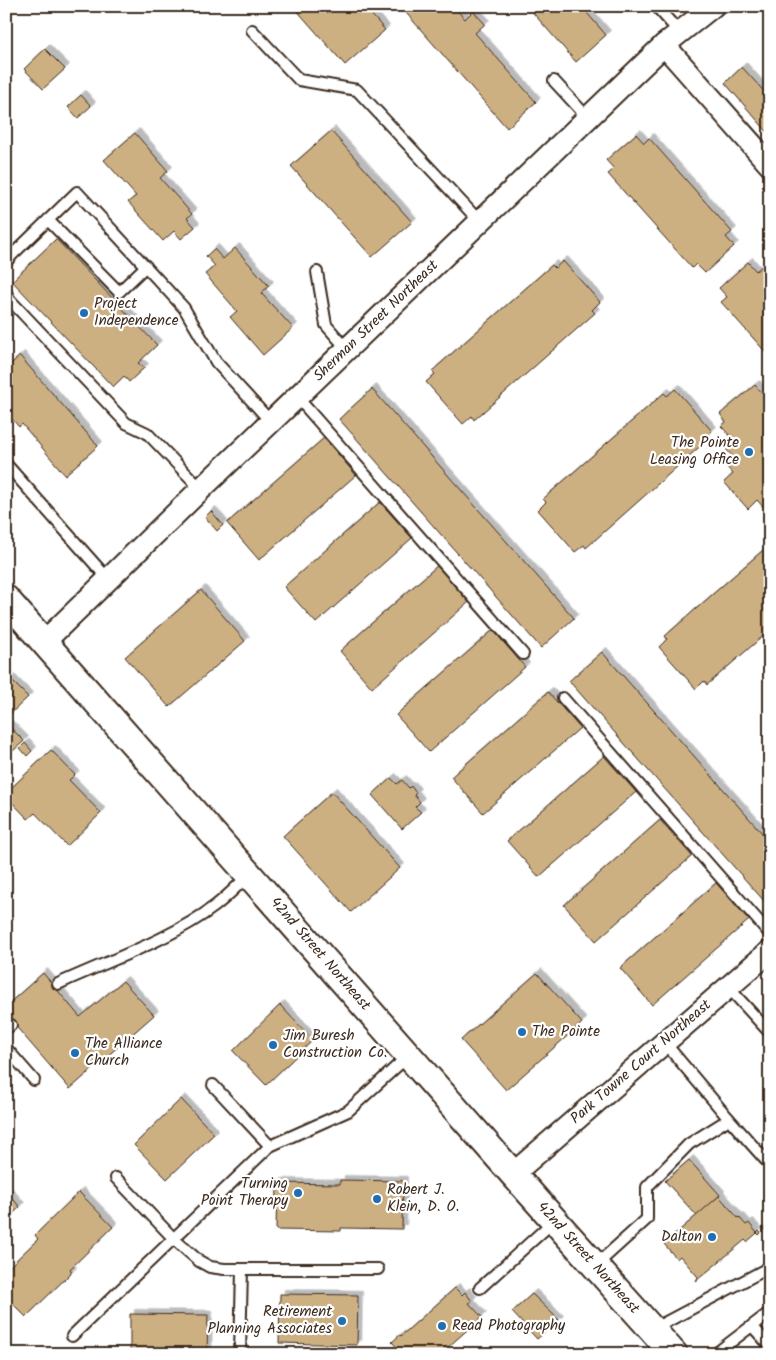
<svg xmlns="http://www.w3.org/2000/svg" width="776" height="1360" font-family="Kalam,sans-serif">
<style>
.building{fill:#cdb082;stroke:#3b2a1e;filter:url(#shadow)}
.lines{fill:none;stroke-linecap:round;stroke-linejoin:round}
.service-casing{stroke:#3b2a1e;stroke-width:14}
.minor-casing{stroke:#3b2a1e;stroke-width:25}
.tertiary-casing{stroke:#3b2a1e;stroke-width:30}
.service{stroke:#fff;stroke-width:10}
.minor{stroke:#fff;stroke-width:21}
.tertiary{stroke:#fff;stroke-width:26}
.poi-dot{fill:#1f6fb2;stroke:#fff;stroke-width:2}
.labels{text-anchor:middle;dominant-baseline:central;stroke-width:4.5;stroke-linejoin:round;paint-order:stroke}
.poi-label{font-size:15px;fill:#3b2a1e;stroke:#fff;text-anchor:start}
.street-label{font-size:15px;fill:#3b2a1e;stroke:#fff}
</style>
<defs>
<filter id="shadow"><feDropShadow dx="4.5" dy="-4.5" stdDeviation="0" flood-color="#0004"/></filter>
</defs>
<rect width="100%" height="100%" fill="#fff"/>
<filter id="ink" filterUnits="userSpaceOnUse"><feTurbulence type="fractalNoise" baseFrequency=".02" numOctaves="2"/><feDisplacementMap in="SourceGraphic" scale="10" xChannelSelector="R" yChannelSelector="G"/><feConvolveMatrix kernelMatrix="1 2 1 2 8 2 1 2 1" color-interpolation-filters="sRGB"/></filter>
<g filter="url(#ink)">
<g class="building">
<path d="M293 6H364L385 30 345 65Z"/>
<path d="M400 6H453L465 19 473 11 485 24 475 33 536 102 507 128Z"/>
<path d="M527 6H581L606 35 576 62Z"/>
<path d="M45 49 65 69 43 89 24 69Z"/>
<path d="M742 67 770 98V135L725 83Z"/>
<path d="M81 95 91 106 78 118 68 107Z"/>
<path d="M331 131 412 222 372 257 291 166Z"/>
<path d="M135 133 168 171 160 178 192 214 187 218 195 227 181 239 174 231 163 241 128 202 136 196 104 160Z"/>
<path d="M636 134 644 143 649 138 732 232 726 237 734 246 705 273 696 264 692 268 608 174 614 169 606 160Z"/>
<path d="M56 239 157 345 138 363 144 368 129 382 124 376 113 387 12 281Z"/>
<path d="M235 248 269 286 261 293 293 328 263 355 230 317 237 311 205 274 215 266 206 256 214 249 223 259Z"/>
<path d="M563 261 600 302 592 310 595 313 474 420 472 416 463 424 426 382 435 374 432 371 552 265 555 268Z"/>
<path d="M748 262 756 271 762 266 770 276V357L721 302 727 297 719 288Z"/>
<path d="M20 356 98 446 65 475 22 424 19 427 6 412V368Z"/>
<path d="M755 385 770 401V506L765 509 757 500 748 509 724 482 733 474 725 465 734 458 724 447 733 439 721 426 726 422 720 414Z"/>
<path d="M372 389 574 618 541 648 339 419Z"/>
<path d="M675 389 712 431 704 438 706 441 586 548 584 545 575 552 538 510 546 502 543 499 664 393 667 396Z"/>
<path d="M324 438 356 475 259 560 227 523Z"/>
<path d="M380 502 412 538 316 623 284 587Z"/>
<path d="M211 511 223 525 217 531 205 517Z"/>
<path d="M770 544V630L707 685 704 681 696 689 659 647 667 639 665 636Z"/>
<path d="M437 566 469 602 372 688 340 651Z"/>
<path d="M201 590 245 641 169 707 125 657Z"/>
<path d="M493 630 525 667 429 752 396 715Z"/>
<path d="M602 652 770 842V897L765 902 569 681Z"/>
<path d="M6 675 28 697 6 718Z"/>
<path d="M548 692 580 728 483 813 451 777Z"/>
<path d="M8 725 24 741 13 751 6 744V727Z"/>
<path d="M25 743 32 751 27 756 20 748Z"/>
<path d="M51 750 75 775 69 780 101 813 67 846 35 813 28 819 6 796V793Z"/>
<path d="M604 756 636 792 539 877 507 841Z"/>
<path d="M391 778 397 784 402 780 409 788 411 786 416 793 414 795 420 802 415 807 421 812 402 829 372 795Z"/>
<path d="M332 792 400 868 351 912 283 836Z"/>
<path d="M660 820 692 856 596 941 564 905Z"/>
<path d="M716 883 749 920 652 1005 620 968Z"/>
<path d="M43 973 80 1017 123 981 154 1015 70 1089 6 1015V1006Z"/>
<path d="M537 973 582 1023 506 1090 461 1040Z"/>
<path d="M280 1005 313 1040 266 1085 233 1051Z"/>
<path d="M181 1099 214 1134 167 1179 134 1145Z"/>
<path d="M689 1160 720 1195 697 1216 665 1181Z"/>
<path d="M340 1180 403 1181 402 1229 341 1228V1231L276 1230 277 1183 340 1184Z"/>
<path d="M7 1192 20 1207 6 1220V1193Z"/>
<path d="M79 1192 113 1227 70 1269 72 1272 26 1317 6 1297V1270L38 1239 35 1235Z"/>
<path d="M719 1196 738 1218 739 1217 746 1225 749 1223 757 1233 759 1231 761 1233 759 1235 757 1233 747 1242 745 1240 696 1281 698 1277 680 1256 677 1259 664 1244Z"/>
<path d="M455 1288 462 1295 465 1292 472 1301 469 1303 482 1317 440 1354H403L392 1342 400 1335 401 1336Z"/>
<path d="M280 1294 358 1295 357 1345 279 1343Z"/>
<path d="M532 1294 559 1320 537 1339 512 1312Z"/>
<path d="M130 1314 208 1315 207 1354H130Z"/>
</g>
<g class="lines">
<g class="service-casing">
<g id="service">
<path d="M656 6 680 33"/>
<path d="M252 30 299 80 357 90 480 222"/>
<path d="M554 81 588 118"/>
<path d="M48 220 119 292 146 266"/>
<path d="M6 262 12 255 77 192 184 308 216 362 271 422"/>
<path d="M317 272 326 325 347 349"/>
<path d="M6 293 10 300 126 423 147 433 201 489"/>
<path d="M297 397 523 654"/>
<path d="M6 464 108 579"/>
<path d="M563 698 770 934"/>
<path d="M58 984C108 961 172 939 215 906 227 897 238 885 249 875"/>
<path d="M728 987 770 1033"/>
<path d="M6 1029 11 1025"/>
<path d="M664 1042 729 1119"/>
<path d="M6 1048 34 1080"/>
<path d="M213 1085 270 1146"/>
<path d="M116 1178 174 1239 199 1261 210 1267 224 1269H378"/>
<path d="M595 1266 647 1219V1187L689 1144 729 1119 770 1165"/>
<path d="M480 1288 554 1221"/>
<path d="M752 1326 770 1346"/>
<path d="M653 1329 770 1267"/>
<path d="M72 1336 270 1146 348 1111 408 1056"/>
<path d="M240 1354 242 1269"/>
<path d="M715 1354 770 1312"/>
</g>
</g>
<g class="minor-casing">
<g id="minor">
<path d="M664 45 770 165"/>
<path d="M45 641 201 489 664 45 713 6"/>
<path d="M513 1174 770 951"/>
</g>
</g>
<g class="tertiary-casing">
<path id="tertiary" d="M6 599 513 1174 674 1354"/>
</g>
<use href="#service" class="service"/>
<use href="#minor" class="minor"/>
<use href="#tertiary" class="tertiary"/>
</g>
</g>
<g class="poi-dot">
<circle cx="84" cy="313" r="5"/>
<circle cx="749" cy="452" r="5"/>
<circle cx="522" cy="1032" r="5"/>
<circle cx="273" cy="1045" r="5"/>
<circle cx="75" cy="1053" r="5"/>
<circle cx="298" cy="1193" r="5"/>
<circle cx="377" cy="1199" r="5"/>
<circle cx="712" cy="1237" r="5"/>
<circle cx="342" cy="1321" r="5"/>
<circle cx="442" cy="1326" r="5"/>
</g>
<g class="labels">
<g class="poi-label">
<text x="94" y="304">Project<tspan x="94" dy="17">Independence</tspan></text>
<text x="739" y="443" text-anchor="end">The Pointe<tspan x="739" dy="17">Leasing Office</tspan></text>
<text x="532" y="1032">The Pointe</text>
<text x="283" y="1036">Jim Buresh<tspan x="283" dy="17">Construction Co.</tspan></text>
<text x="85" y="1044">The Alliance<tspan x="85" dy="17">Church</tspan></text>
<text x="288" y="1184" text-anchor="end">Turning<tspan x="288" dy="17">Point Therapy</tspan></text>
<text x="387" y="1190">Robert J.<tspan x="387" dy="17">Klein, D. O.</tspan></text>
<text x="702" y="1237" text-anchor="end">Dalton</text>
<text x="332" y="1312" text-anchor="end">Retirement<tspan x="332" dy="17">Planning Associates</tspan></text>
<text x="452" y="1326">Read Photography</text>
</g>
<g class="street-label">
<text transform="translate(376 321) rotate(-44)">Sherman Street Northeast</text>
<text transform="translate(320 954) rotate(49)">42nd Street Northeast</text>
<text transform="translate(641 1062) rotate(-41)">Park Towne Court Northeast</text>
<text transform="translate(588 1258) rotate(48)">42nd Street Northeast</text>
</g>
</g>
<rect width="776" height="1360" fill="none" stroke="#fff" stroke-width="25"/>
<rect x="12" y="12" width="751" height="1335" fill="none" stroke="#3b2a1e" stroke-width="2" filter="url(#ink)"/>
</svg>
